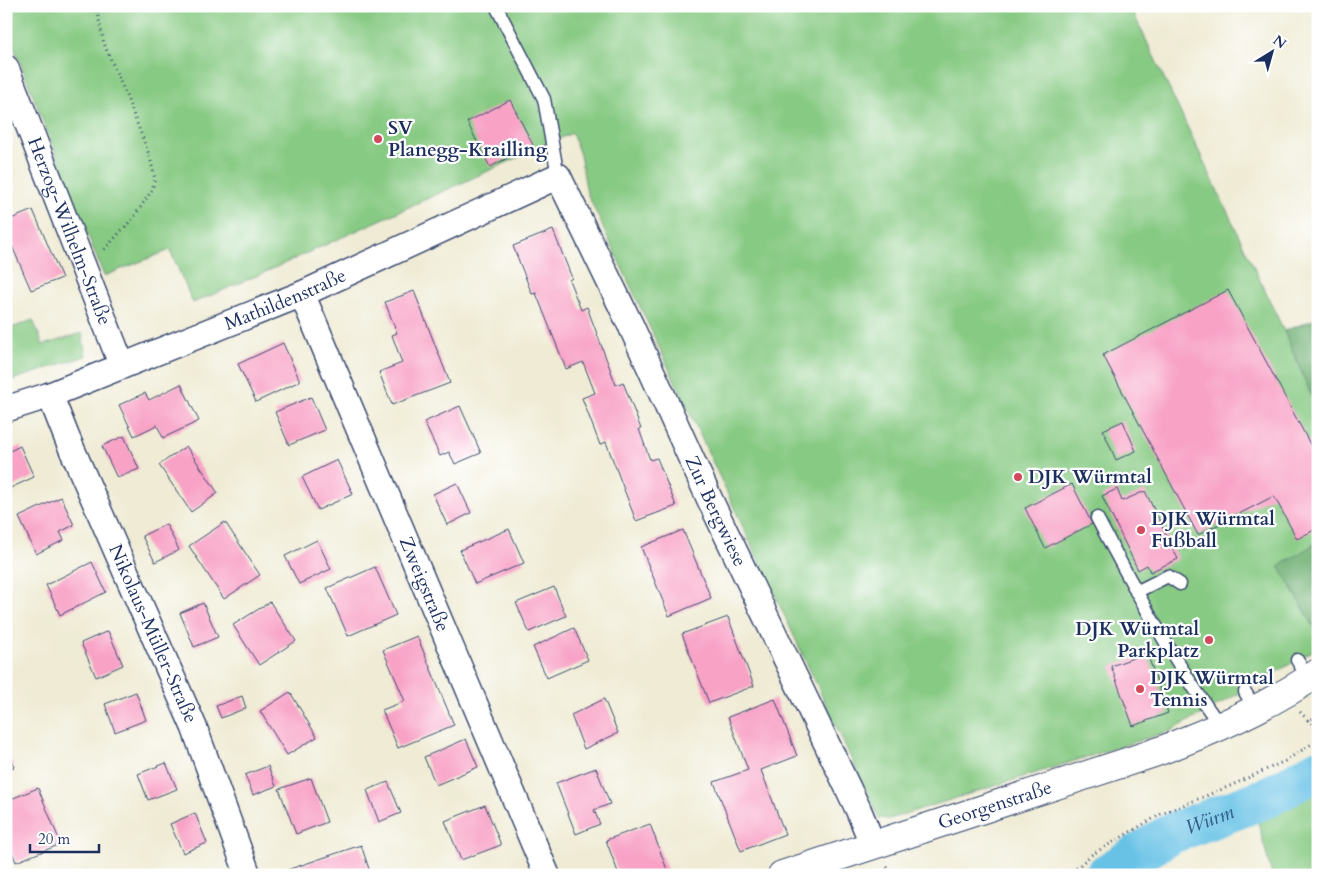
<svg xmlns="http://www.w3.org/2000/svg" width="1324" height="881" font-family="Cardo,serif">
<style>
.green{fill:#87ca83;stroke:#517c70}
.forest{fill:#6dae71;stroke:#446e68}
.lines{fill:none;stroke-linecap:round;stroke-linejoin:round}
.river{stroke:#68c2e6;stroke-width:41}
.building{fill:#f8a2c6}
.service-casing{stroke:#3b4b70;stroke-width:15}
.minor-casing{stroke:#3b4b70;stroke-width:28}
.tertiary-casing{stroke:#3b4b70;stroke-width:30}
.path{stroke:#3b4b70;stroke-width:3;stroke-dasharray:1 4;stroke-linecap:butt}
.service{stroke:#fff;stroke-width:12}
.minor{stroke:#fff;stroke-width:25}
.tertiary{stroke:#fff;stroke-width:28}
.poi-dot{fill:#d1495b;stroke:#fff;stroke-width:2}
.labels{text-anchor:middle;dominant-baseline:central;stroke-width:4.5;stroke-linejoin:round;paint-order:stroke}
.poi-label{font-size:19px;font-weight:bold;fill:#1b2f5e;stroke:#fff;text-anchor:start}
.street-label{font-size:19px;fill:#1b2f5e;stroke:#fff}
.water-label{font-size:20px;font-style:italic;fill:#325b87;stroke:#fff}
</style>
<rect width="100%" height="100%" fill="#fff"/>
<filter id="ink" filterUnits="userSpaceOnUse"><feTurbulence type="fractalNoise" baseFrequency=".02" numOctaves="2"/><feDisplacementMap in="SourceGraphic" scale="10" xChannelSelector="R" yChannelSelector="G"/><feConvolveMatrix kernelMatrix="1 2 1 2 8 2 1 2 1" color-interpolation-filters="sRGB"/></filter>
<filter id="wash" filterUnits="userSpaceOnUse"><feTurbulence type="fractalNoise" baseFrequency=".0096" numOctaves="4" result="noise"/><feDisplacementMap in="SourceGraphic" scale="20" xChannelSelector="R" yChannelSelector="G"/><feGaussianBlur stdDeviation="1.12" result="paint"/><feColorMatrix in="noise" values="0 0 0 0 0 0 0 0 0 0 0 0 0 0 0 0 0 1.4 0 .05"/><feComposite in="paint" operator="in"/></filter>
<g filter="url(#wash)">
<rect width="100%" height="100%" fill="#efebd4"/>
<g class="green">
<path d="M6 6H1130L1284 331 1318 411V542L1279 566 1318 633V648L1210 710 1170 731 889 819 879 818 587 193 580 155 572 133 261 274 193 303 170 250 104 276 6 27Z"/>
<path d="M33 320 43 345 82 333 86 356 6 382V330Z"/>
<path d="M1318 786V875H1272L1258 822Z"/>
</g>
<g class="forest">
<path d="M1318 318V411L1284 331Z"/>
<path d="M1318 542V633L1279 566Z"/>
</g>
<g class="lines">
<path class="river" id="s1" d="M1105 875 1170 834 1266 798 1318 770"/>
</g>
<g id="blocks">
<g class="building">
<path d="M510 100 533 145 490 167 467 122Z"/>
<path d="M33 210 62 278 31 290 6 232V221Z"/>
<path d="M553 230 572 278 569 280 581 310 587 307 616 385 623 382 641 429H639L650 460 657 458 676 506 636 521 606 442 600 445 582 398 595 393 583 362 566 369 536 293 532 294 513 246Z"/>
<path d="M1228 290 1318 459V528L1297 539 1274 496 1198 535 1103 355Z"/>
<path d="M414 291 450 383 392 405 379 372 402 363 392 335 397 333 385 302Z"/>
<path d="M283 343 300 381 256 402 238 364Z"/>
<path d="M181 384 199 421 163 438 157 425 134 436 119 405 145 393 149 400Z"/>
<path d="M311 397 325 430 289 445 275 412Z"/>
<path d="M460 406 481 453 455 464 449 452 440 456 424 422Z"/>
<path d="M1123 421 1136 451 1116 460 1103 430Z"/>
<path d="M124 436 139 469 117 478 102 446Z"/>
<path d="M20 446 34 477 6 490V453Z"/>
<path d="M186 446 218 493 191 512 159 465Z"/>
<path d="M337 460 353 494 318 510 302 477Z"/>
<path d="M457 483 471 513 447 525 433 494Z"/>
<path d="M1072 484 1092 524 1045 548 1025 508Z"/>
<path d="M1117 489 1122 501 1145 491 1178 559 1150 572 1147 565 1138 570 1102 496Z"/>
<path d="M61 497 74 525 60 532 64 540 36 554 19 517Z"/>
<path d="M225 522 260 575 224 599 189 546Z"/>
<path d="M166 524 179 550 155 562 142 536Z"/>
<path d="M509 529 524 563 475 584 460 550Z"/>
<path d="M683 530 711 598 669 616 641 547Z"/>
<path d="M317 540 331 569 299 584 285 556Z"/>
<path d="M92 562 106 592 60 615 46 585Z"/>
<path d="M375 567 396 615 348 636 327 588Z"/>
<path d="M554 587 566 616 529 632 516 603Z"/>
<path d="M270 602 296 641 259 665 233 625Z"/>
<path d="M203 603 218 637 194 647 180 613Z"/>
<path d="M728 617 754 686 709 703 682 634Z"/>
<path d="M574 628 588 660 547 678 533 647Z"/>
<path d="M108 631 123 665 96 677 81 643Z"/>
<path d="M417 636 454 725 398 748 382 710 405 701 383 650Z"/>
<path d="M1147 653 1168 713 1133 726 1111 666Z"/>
<path d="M136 692 146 720 115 732 105 704Z"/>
<path d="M290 692 317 737 287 755 260 711Z"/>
<path d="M242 696 246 708 221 718 216 706Z"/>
<path d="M604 699 618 733 584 749 571 715Z"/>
<path d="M775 699 797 756 761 770 785 834 741 851 714 782 748 770 728 717Z"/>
<path d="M466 739 478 767 436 785 424 757Z"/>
<path d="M6 748 14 767 6 770Z"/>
<path d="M166 763 177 789 148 800 138 774Z"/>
<path d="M268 766 276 786 253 795 245 775Z"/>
<path d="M596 768 610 804 594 810 600 824 576 834 556 783Z"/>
<path d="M311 778 327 822 296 834 279 789Z"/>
<path d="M388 782 401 813 379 822 367 790Z"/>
<path d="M38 788 61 844 16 862 6 838V801Z"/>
<path d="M485 805 501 845 461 860 445 821Z"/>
<path d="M195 813 207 843 183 853 170 824Z"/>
<path d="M650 824 669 875H619L606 840Z"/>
<path d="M361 845 371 875H289L287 870Z"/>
</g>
</g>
</g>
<g filter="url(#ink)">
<use href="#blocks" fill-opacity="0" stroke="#3b4b70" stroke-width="1"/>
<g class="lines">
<g class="service-casing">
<g id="service">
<path d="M496 6 544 99 558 176"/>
<path d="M1097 518C1135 590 1173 661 1221 727"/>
<path d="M1136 592 1168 576 1180 584"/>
<path d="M1297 660 1309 679"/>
<path d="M1245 692 1256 710"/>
</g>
</g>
<g class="minor-casing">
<g id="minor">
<path id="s2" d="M6 68 122 366"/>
<path id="s3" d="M302 294 547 875"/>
<path id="s4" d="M50 395 67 438 194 727 248 875"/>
<path id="s5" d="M6 409 50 395 302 294 558 176 631 326 710 500 858 809 873 845"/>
</g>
</g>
<g class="tertiary-casing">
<g id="tertiary">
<path id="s6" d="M782 875 1154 753C1213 731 1265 708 1318 673"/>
</g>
</g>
<g class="path">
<path d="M96 6 104 44 124 90 150 157 155 179 152 190 134 217 102 252"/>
<path d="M1300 712 1308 720 1318 717"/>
<path d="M1308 720 1318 730"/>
<path d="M887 867 893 875"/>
<path d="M1069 875 1091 855 1161 814 1230 786 1285 761 1318 740"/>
</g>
<use href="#service" class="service"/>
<use href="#minor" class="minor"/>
<use href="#tertiary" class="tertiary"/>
</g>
</g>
<g class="poi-dot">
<circle cx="378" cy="139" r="5"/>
<circle cx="1018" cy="477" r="5"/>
<circle cx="1141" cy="530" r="5"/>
<circle cx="1209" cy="640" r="5"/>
<circle cx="1140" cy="689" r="5"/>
</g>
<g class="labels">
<g class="poi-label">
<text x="388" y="128">SV<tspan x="388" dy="22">Planegg-Krailling</tspan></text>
<text x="1028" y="477">DJK Würmtal</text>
<text x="1151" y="519">DJK Würmtal<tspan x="1151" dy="22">Fußball</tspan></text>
<text x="1199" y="629" text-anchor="end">DJK Würmtal<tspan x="1199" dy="22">Parkplatz</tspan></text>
<text x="1150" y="678">DJK Würmtal<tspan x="1150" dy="22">Tennis</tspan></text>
</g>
<g class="street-label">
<text stroke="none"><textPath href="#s2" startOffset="175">Herzog-Wilhelm-Straße</textPath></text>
<text stroke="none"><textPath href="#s5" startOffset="300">Mathildenstraße</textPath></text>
<text stroke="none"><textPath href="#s5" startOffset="970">Zur Bergwiese</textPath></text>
<text stroke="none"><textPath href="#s3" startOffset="315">Zweigstraße</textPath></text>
<text stroke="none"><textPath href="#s4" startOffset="260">Nikolaus-Müller-Straße</textPath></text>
<text stroke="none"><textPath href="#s6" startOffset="224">Georgenstraße</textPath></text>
</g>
<g class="water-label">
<text stroke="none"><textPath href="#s1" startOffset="119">Würm</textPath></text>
</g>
</g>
<rect width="1324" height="881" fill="none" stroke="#fff" stroke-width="25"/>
<g transform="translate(1272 52) rotate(37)" stroke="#ffffff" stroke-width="4" paint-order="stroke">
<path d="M0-4L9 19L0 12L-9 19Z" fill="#1b2f5e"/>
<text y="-8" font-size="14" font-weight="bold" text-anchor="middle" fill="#1b2f5e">N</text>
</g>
<path d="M30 844v8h69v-8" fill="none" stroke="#1b2f5e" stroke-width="2.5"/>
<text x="38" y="844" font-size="15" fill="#1b2f5e" stroke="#ffffff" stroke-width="4" paint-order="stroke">20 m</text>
</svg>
